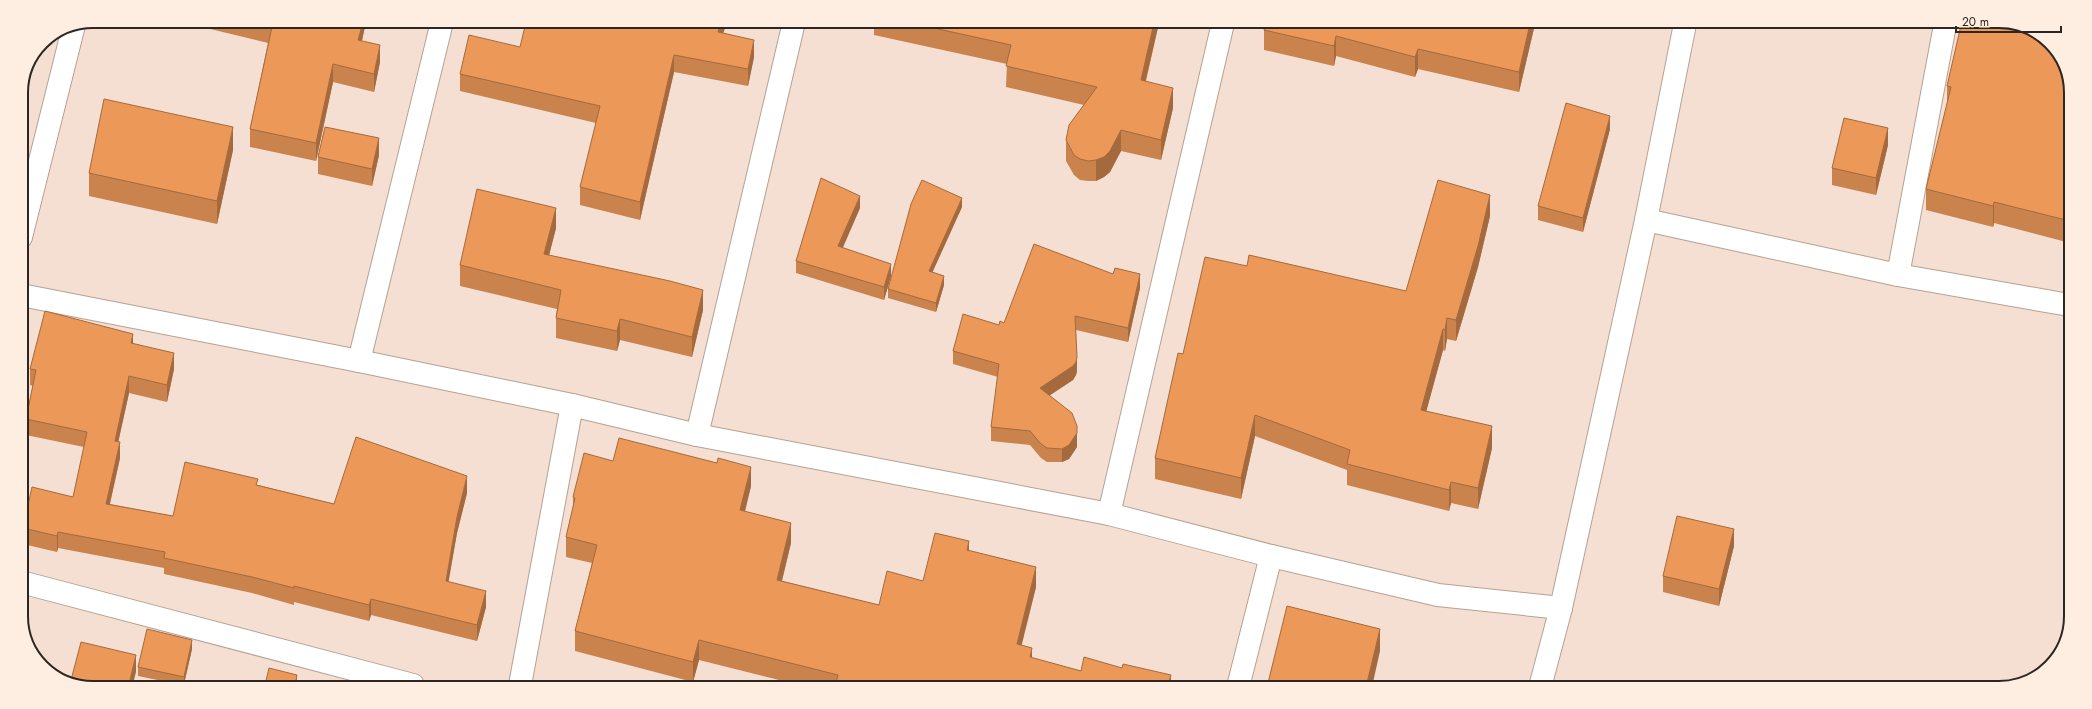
<svg xmlns="http://www.w3.org/2000/svg" width="2092" height="709" font-family="Jost,sans-serif">
<style>
.lines{fill:none;stroke-linecap:round;stroke-linejoin:round}
.minor-casing{stroke:#b5a295;stroke-width:24}
.minor{stroke:#fff;stroke-width:22}
.wall{fill:#ca834c}
.shaded-wall{fill:#a46a3e}
.building{fill:#eb9858;stroke:#a46a3e}
.rim{fill:none;stroke:#2e2621;stroke-width:2}
</style>
<rect width="100%" height="100%" fill="#f4dfd2"/>
<g class="lines">
<g class="minor-casing">
<g id="minor">
<path d="M1646 220 1898 275 2069 305"/>
<path d="M21 237 74 25"/>
<path d="M1898 275 1945 25"/>
<path d="M21 295 359 361 572 405 697 435 1109 514 1271 556 1438 595 1561 608"/>
<path d="M359 361 442 22"/>
<path d="M697 435 794 22"/>
<path d="M1109 514 1223 23"/>
<path d="M21 582 413 685"/>
<path d="M520 685 572 405"/>
<path d="M1238 687 1271 556"/>
<path d="M1540 687 1561 608 1646 220 1685 24"/>
</g>
</g>
<use href="#minor" class="minor"/>
</g>
<g class="wall">
<path d="M177 21 366 22 362 41 380 62 374 92 333 82 316 161 250 147V129L268 43Z"/>
<path d="M727 22 723 33 754 57 748 86 674 72 640 220 580 205V187L596 123 460 91V74Z"/>
<path d="M874 23H1159L1146 81 1173 108 1161 160 1121 151 1110 172 1104 177 1096 181H1088L1080 180 1074 175 1066 161V140L1084 105 1006 87 1007 64 874 35Z"/>
<path d="M1266 23 1535 24 1519 92 1418 69 1415 77 1336 56 1334 66 1264 50V30Z"/>
<path d="M1947 86 2071 88 2070 243 1994 223 1993 227 1926 210V189L1947 106Z"/>
<path d="M1610 129 1583 232 1538 220V206Z"/>
<path d="M1888 145 1876 195 1832 185V168Z"/>
<path d="M233 150 217 224 89 196V173Z"/>
<path d="M379 155 372 186 318 174V157Z"/>
<path d="M962 207 932 272 944 285 936 312 888 298V289Z"/>
<path d="M860 208 842 248 891 276 884 300 796 273V261Z"/>
<path d="M1490 216 1478 267 1456 341 1447 339 1445 351 1443 350 1426 411 1492 448 1478 509 1451 503 1449 511 1347 485V470L1255 436 1241 499 1155 479V458L1183 354 1406 291Z"/>
<path d="M556 228 549 255 703 310 692 357 620 340 617 351 556 338V318L557 309 460 286V265Z"/>
<path d="M1140 288 1128 342 1076 330 1077 371 1076 375 1073 380 1049 395 1077 440V447L1069 459 1062 462H1047L1041 458 1030 445 991 441V427L998 377 953 364V351L1004 323Z"/>
<path d="M133 343 174 369 167 402 129 393 118 442 120 458 110 504 173 516 258 485 334 504 467 493 457 533 448 581 486 607 477 641 371 615 369 621 294 602V605L252 593 164 574V568L58 548 57 552 23 544V528L73 497 84 447 26 435V419L33 386 30 385V369Z"/>
<path d="M613 461 751 486 745 512 791 543 782 581 879 605 923 581 969 551 1036 587 1021 645 1032 658 1081 671 1171 686H803L699 660 693 682 575 651V631L592 563 566 557V537L573 509V497Z"/>
<path d="M1734 546 1719 606 1663 592V576Z"/>
<path d="M192 649 184 684H177L138 676V667Z"/>
</g>
<g class="shaded-wall">
<path d="M363 22H366L358 58V40Z"/>
<path d="M721 22H727L718 49V32Z"/>
<path d="M1154 23H1159L1141 100V80Z"/>
<path d="M1530 24H1535L1519 92V72Z"/>
<path d="M1336 36V56L1334 66V46Z"/>
<path d="M754 40V57L748 86V69Z"/>
<path d="M380 45V62L374 92V74Z"/>
<path d="M1418 49V69L1415 77V57Z"/>
<path d="M674 55V72L640 220V202Z"/>
<path d="M333 64V82L316 161V143Z"/>
<path d="M1173 88V108L1161 160V140Z"/>
<path d="M1610 116V129L1583 232V218Z"/>
<path d="M233 127V150L217 224V201Z"/>
<path d="M1888 128V145L1876 195V178Z"/>
<path d="M1121 130V151L1110 172 1104 177 1096 181V160Z"/>
<path d="M379 138V155L372 186V169Z"/>
<path d="M1490 195V216L1478 267 1456 341V320Z"/>
<path d="M860 196V208L838 259V246Z"/>
<path d="M962 198V207L929 280V271Z"/>
<path d="M1994 202V223L1993 227V206Z"/>
<path d="M556 208V228L544 275V254Z"/>
<path d="M891 264V276L884 300V287Z"/>
<path d="M1140 274V288L1128 342V328Z"/>
<path d="M944 276V285L936 312V303Z"/>
<path d="M703 290V310L692 357V337Z"/>
<path d="M1447 318V339L1445 351V330Z"/>
<path d="M620 319V340L617 351V331Z"/>
<path d="M1443 329V350L1421 431V410Z"/>
<path d="M133 334V350L131 343Z"/>
<path d="M174 353V369L167 402V385Z"/>
<path d="M1077 357V371L1076 375 1073 380 1040 402V388Z"/>
<path d="M129 376V393L115 457V441Z"/>
<path d="M1255 415V436L1241 499V478Z"/>
<path d="M1077 426V447L1069 459 1062 462V449Z"/>
<path d="M1492 426V448L1478 509V488Z"/>
<path d="M120 442V458L106 520V504Z"/>
<path d="M751 467V486L740 530V510Z"/>
<path d="M467 476V493L457 533 446 597V581L457 517Z"/>
<path d="M1451 482V503L1449 511V490Z"/>
<path d="M791 523V543L777 600V580Z"/>
<path d="M1734 529V546L1719 606V589Z"/>
<path d="M58 532V548L57 552V536Z"/>
<path d="M969 541V561L967 550Z"/>
<path d="M1036 567V587L1017 664V644Z"/>
<path d="M486 591V607L477 641V625Z"/>
<path d="M371 599V615L369 621V605Z"/>
<path d="M1380 629V651L1372 687H1366Z"/>
<path d="M192 640V649L184 684V677Z"/>
<path d="M699 640V660L693 682V662Z"/>
<path d="M1032 648V668L1030 657Z"/>
<path d="M136 655V672L133 684H129Z"/>
<path d="M297 675V685H295Z"/>
<path d="M1171 675V686H1168Z"/>
</g>
<g class="building">
<path d="M250 21 363 22 358 40 380 45 374 74 333 64 316 143 250 129 272 27Z"/>
<path d="M526 22H721L718 32 754 40 748 69 674 55 640 202 580 187 600 106 460 74 469 35 520 47Z"/>
<path d="M911 23H1154L1141 80 1173 88 1161 140 1121 130 1110 151 1104 157 1096 160 1088 161 1080 159 1074 155 1066 140 1069 125 1097 87 1006 66 1011 45Z"/>
<path d="M1266 23 1530 24 1519 72 1418 49 1415 57 1336 36 1334 46 1264 30Z"/>
<path d="M1961 25H2022L2056 49 2071 88 2070 221 1994 202 1993 206 1926 189 1951 87 1947 86Z"/>
<path d="M104 99 233 127 217 201 89 173Z"/>
<path d="M1566 103 1610 116 1583 218 1538 206Z"/>
<path d="M1844 118 1888 128 1876 178 1832 168Z"/>
<path d="M325 127 379 138 372 169 318 157Z"/>
<path d="M821 178 860 196 838 246 891 264 884 287 796 261Z"/>
<path d="M922 180 962 198 929 271 944 276 936 303 888 289 911 204Z"/>
<path d="M1438 180 1490 195 1478 246 1456 320 1447 318 1445 330 1443 329 1421 410 1492 426 1478 488 1451 482 1449 490 1347 464 1350 450 1255 415 1241 478 1155 458 1178 353 1183 354 1205 257 1247 266 1249 255 1406 291Z"/>
<path d="M477 189 556 208 544 254 670 281 703 290 692 337 620 319 617 331 556 318 561 290 460 265Z"/>
<path d="M1034 244 1113 274 1115 268 1140 274 1128 328 1075 316 1077 357 1076 362 1073 366 1040 388 1072 413 1077 426V433L1069 445 1062 449 1047 448 1041 444 1030 431 991 427 999 364 953 351 963 314 999 325 1000 321 1004 323Z"/>
<path d="M45 311 133 334 131 343 174 353 167 385 129 376 115 441 120 442 106 504 173 516 185 462 258 479 256 485 334 504 356 437 467 476 457 517 446 581 486 591 477 625 371 599 369 605 294 586V588L252 577 164 558 165 552 58 532 57 536 23 528 32 487 73 497 87 432 26 419 36 370 30 369Z"/>
<path d="M619 438 717 463 718 458 751 467 740 510 791 523 777 580 879 605 887 571 923 581 935 533 969 541 967 550 1036 567 1017 644 1032 648 1030 657 1081 671 1084 657 1122 668 1123 664 1171 675 1168 686H835L838 675 699 640 693 662 575 631 597 545 566 537 575 498 573 497 584 453 613 461Z"/>
<path d="M1677 516 1734 529 1719 589 1663 576Z"/>
<path d="M1287 606 1380 629 1366 687H1267Z"/>
<path d="M147 629 192 640 184 677 138 667Z"/>
<path d="M81 642 136 655 129 684H70Z"/>
<path d="M269 668 297 675 295 685H265Z"/>
</g>
<path d="M0 0H2092V709H0ZM93 28H1999A65 65 0 0 1 2064 93V616A65 65 0 0 1 1999 681H93A65 65 0 0 1 28 616V93A65 65 0 0 1 93 28Z" fill="#feeee2" fill-rule="evenodd"/>
<path class="rim" d="M93 28H1999A65 65 0 0 1 2064 93V616A65 65 0 0 1 1999 681H93A65 65 0 0 1 28 616V93A65 65 0 0 1 93 28Z"/>
<path d="M1956 26v6h105v-6" fill="none" stroke="#2e2621" stroke-width="2"/>
<text x="1962" y="26" font-size="12" fill="#2e2621" stroke="#feeee2" stroke-width="3" paint-order="stroke">20 m</text>
</svg>
